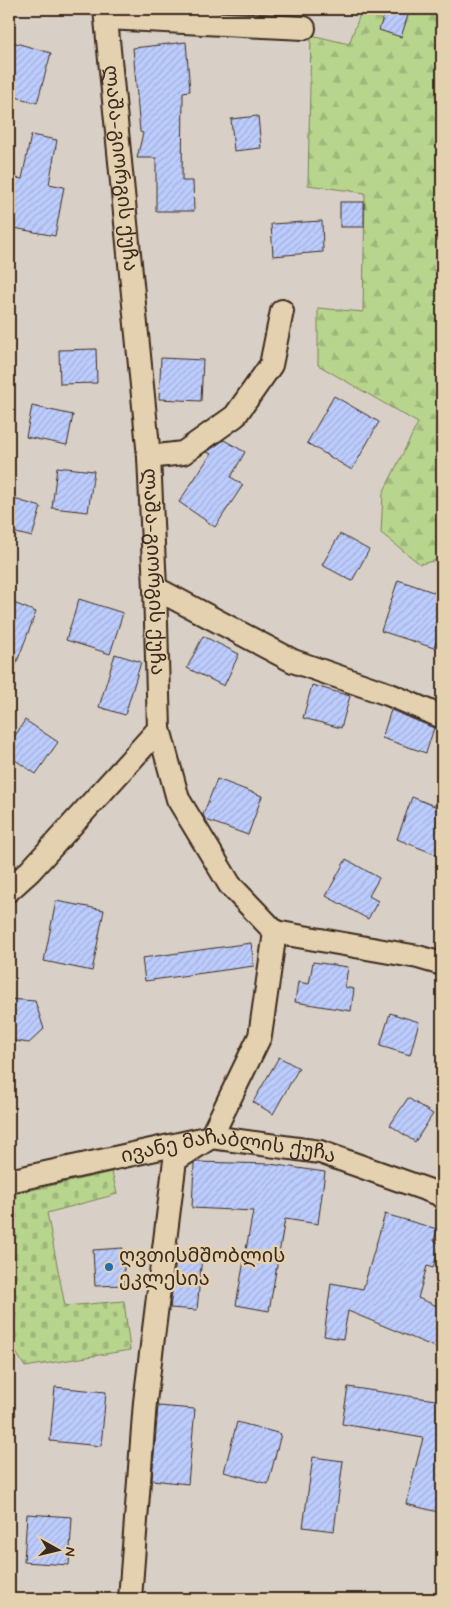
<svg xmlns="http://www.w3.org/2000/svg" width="451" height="1608" font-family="Mynerve,'Noto Sans Georgian',sans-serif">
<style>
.forest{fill:url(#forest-firs);stroke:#7a8056}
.cemetery{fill:url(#cemetery-stones);stroke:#7a8056}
.building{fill:url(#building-hatch);stroke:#3b2a1e}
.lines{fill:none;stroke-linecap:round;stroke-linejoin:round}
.minor-casing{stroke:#3b2a1e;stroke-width:26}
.minor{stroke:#e4d1af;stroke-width:22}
.poi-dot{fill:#1f6fb2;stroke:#e4d1af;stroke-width:2}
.labels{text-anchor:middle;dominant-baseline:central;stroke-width:5;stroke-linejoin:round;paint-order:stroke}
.street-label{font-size:20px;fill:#3b2a1e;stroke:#e4d1af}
.poi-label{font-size:20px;fill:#3b2a1e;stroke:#e4d1af;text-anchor:start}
</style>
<defs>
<pattern id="forest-firs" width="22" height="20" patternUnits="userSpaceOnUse" patternTransform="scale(1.25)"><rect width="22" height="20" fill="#b8d58e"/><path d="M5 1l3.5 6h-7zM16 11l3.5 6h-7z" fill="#9fb77a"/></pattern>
<pattern id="cemetery-stones" width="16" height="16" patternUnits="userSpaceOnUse" patternTransform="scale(1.25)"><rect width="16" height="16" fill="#b8d58e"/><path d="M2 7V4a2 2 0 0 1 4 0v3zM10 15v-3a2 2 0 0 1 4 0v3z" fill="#9fb77a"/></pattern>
<pattern id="building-hatch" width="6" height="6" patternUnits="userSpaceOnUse" patternTransform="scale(1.25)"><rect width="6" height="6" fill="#bcccfd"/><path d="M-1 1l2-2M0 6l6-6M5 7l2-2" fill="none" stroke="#a2afd8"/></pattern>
</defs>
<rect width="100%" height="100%" fill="#d8d0c6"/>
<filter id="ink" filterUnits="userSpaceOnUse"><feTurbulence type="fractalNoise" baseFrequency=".02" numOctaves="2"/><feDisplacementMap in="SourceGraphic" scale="10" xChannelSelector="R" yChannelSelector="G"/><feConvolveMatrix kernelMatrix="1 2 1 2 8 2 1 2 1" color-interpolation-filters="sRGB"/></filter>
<g filter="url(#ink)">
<path class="forest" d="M362 9H442V559L420 564 381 533 383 493 418 423 318 365V308L363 312 365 193 308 185 311 35 349 44Z"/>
<path class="cemetery" d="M112 1172 117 1194 47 1213 65 1306 124 1301 130 1350 25 1367 9 1341V1195Z"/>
<g class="building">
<path d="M386 9H410L401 37 379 30Z"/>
<path d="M9 41 51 53 37 103 9 95Z"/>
<path d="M186 42 190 91 183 92 182 181H193L194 211H156V158H137L143 133 140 132 133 48Z"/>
<path d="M258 116 261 148 234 151 231 119Z"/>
<path d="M31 135 57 140 49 184 64 187 55 236 9 227V177L22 179Z"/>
<rect x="340" y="202" width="24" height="25"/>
<path d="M322 221 323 252 273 256 271 224Z"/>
<path d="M96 349 97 383 60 384 59 350Z"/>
<path d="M161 358 203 360 201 401 159 399Z"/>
<path d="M334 396 379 422 352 470 307 443Z"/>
<path d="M32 406 73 415 67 445 26 437Z"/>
<path d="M224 440 245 452 231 477 243 485 215 527 179 502 211 454 207 452Z"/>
<path d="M57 467 94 471 88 512 52 508Z"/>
<path d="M14 499 41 507 32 537 9 531V518Z"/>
<path d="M340 534 369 550 352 581 322 565Z"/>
<path d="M398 580 442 595V624L434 648 381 631Z"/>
<path d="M79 599 123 613 110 654 66 640Z"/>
<path d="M9 601 36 612 10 680 9 679Z"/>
<path d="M203 636 239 654 224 686 187 668Z"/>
<path d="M115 654 141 662 125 715 99 707Z"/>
<path d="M312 685 350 696 341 728 303 718Z"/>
<path d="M391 710 434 728 426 753 382 738Z"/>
<path d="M25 720 58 742 36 774 9 756V745Z"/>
<path d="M217 779 262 796 248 835 206 820 203 815Z"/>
<path d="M412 797 442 809V857L397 839Z"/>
<path d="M346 859 379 878 369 896 378 901 368 919 326 896Z"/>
<path d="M56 901 104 910 92 971 44 961Z"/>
<path d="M251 943 254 966 145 981 142 958Z"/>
<path d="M313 962 348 967 345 987 354 989 351 1011 295 1002 298 982 309 984Z"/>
<path d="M9 999 35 1001 44 1029 29 1043 9 1040Z"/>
<path d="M390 1013 419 1022 410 1055 380 1046Z"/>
<path d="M279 1057 299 1068 273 1114 253 1102Z"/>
<path d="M408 1098 433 1114 415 1142 390 1125Z"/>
<path d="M197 1162 270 1164 325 1172 318 1224 285 1219 269 1311 236 1305 253 1211 192 1208 194 1163Z"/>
<path d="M385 1214 437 1229 434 1241 441 1243 433 1268 427 1266 418 1298 442 1308V1335L437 1348 348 1311 343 1339 324 1336 331 1283 363 1289Z"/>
<path d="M123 1248 125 1285 95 1286 93 1250Z"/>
<path d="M177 1253 202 1256 197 1310 170 1308Z"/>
<path d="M55 1387 106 1392 101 1446 50 1441Z"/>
<path d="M348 1387 442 1401V1513L406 1504 423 1438 342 1424Z"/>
<path d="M158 1406 195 1409 188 1484 152 1480Z"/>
<path d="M237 1422 281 1434 268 1484 224 1472Z"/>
<path d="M313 1457 343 1461 334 1531 303 1527Z"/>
<path d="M27 1514 72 1517 69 1565 24 1562Z"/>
</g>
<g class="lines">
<g class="minor-casing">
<g id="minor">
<path id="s1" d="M105 9 149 457 155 588 159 729 178 799 230 885 275 932 418 957 442 964"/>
<path d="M106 18 304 28"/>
<path d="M149 457 183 453 235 416 271 365 282 311"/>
<path d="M155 588 293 661 388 694 442 717"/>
<path d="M9 890 30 871 159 729"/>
<path d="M211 1137 260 1036 275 932"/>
<path id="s2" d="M9 1181 211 1137 320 1152 439 1194 442 1197"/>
<path d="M130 1599 145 1402 175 1160 211 1137"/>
</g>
</g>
<use href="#minor" class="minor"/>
</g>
</g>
<circle class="poi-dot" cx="109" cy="1267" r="5"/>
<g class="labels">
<g class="street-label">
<text stroke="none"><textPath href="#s1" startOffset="160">ლაშა-გიორგის ქუჩა</textPath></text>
<text stroke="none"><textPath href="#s1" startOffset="565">ლაშა-გიორგის ქუჩა</textPath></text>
<text stroke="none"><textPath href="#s2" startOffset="224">ივანე მაჩაბლის ქუჩა</textPath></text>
</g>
<g class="poi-label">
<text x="119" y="1256">ღვთისმშობლის<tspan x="119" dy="23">ეკლესია</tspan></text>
</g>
</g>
<rect width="451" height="1608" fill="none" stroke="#e4d1af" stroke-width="30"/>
<rect x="15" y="15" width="421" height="1578" fill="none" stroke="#3b2a1e" stroke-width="2" filter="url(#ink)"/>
<g transform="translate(58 1550) rotate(98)" stroke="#e4d1af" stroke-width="4" paint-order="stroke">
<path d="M0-4L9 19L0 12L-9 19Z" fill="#3b2a1e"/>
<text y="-8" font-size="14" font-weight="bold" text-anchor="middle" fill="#3b2a1e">N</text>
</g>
</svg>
